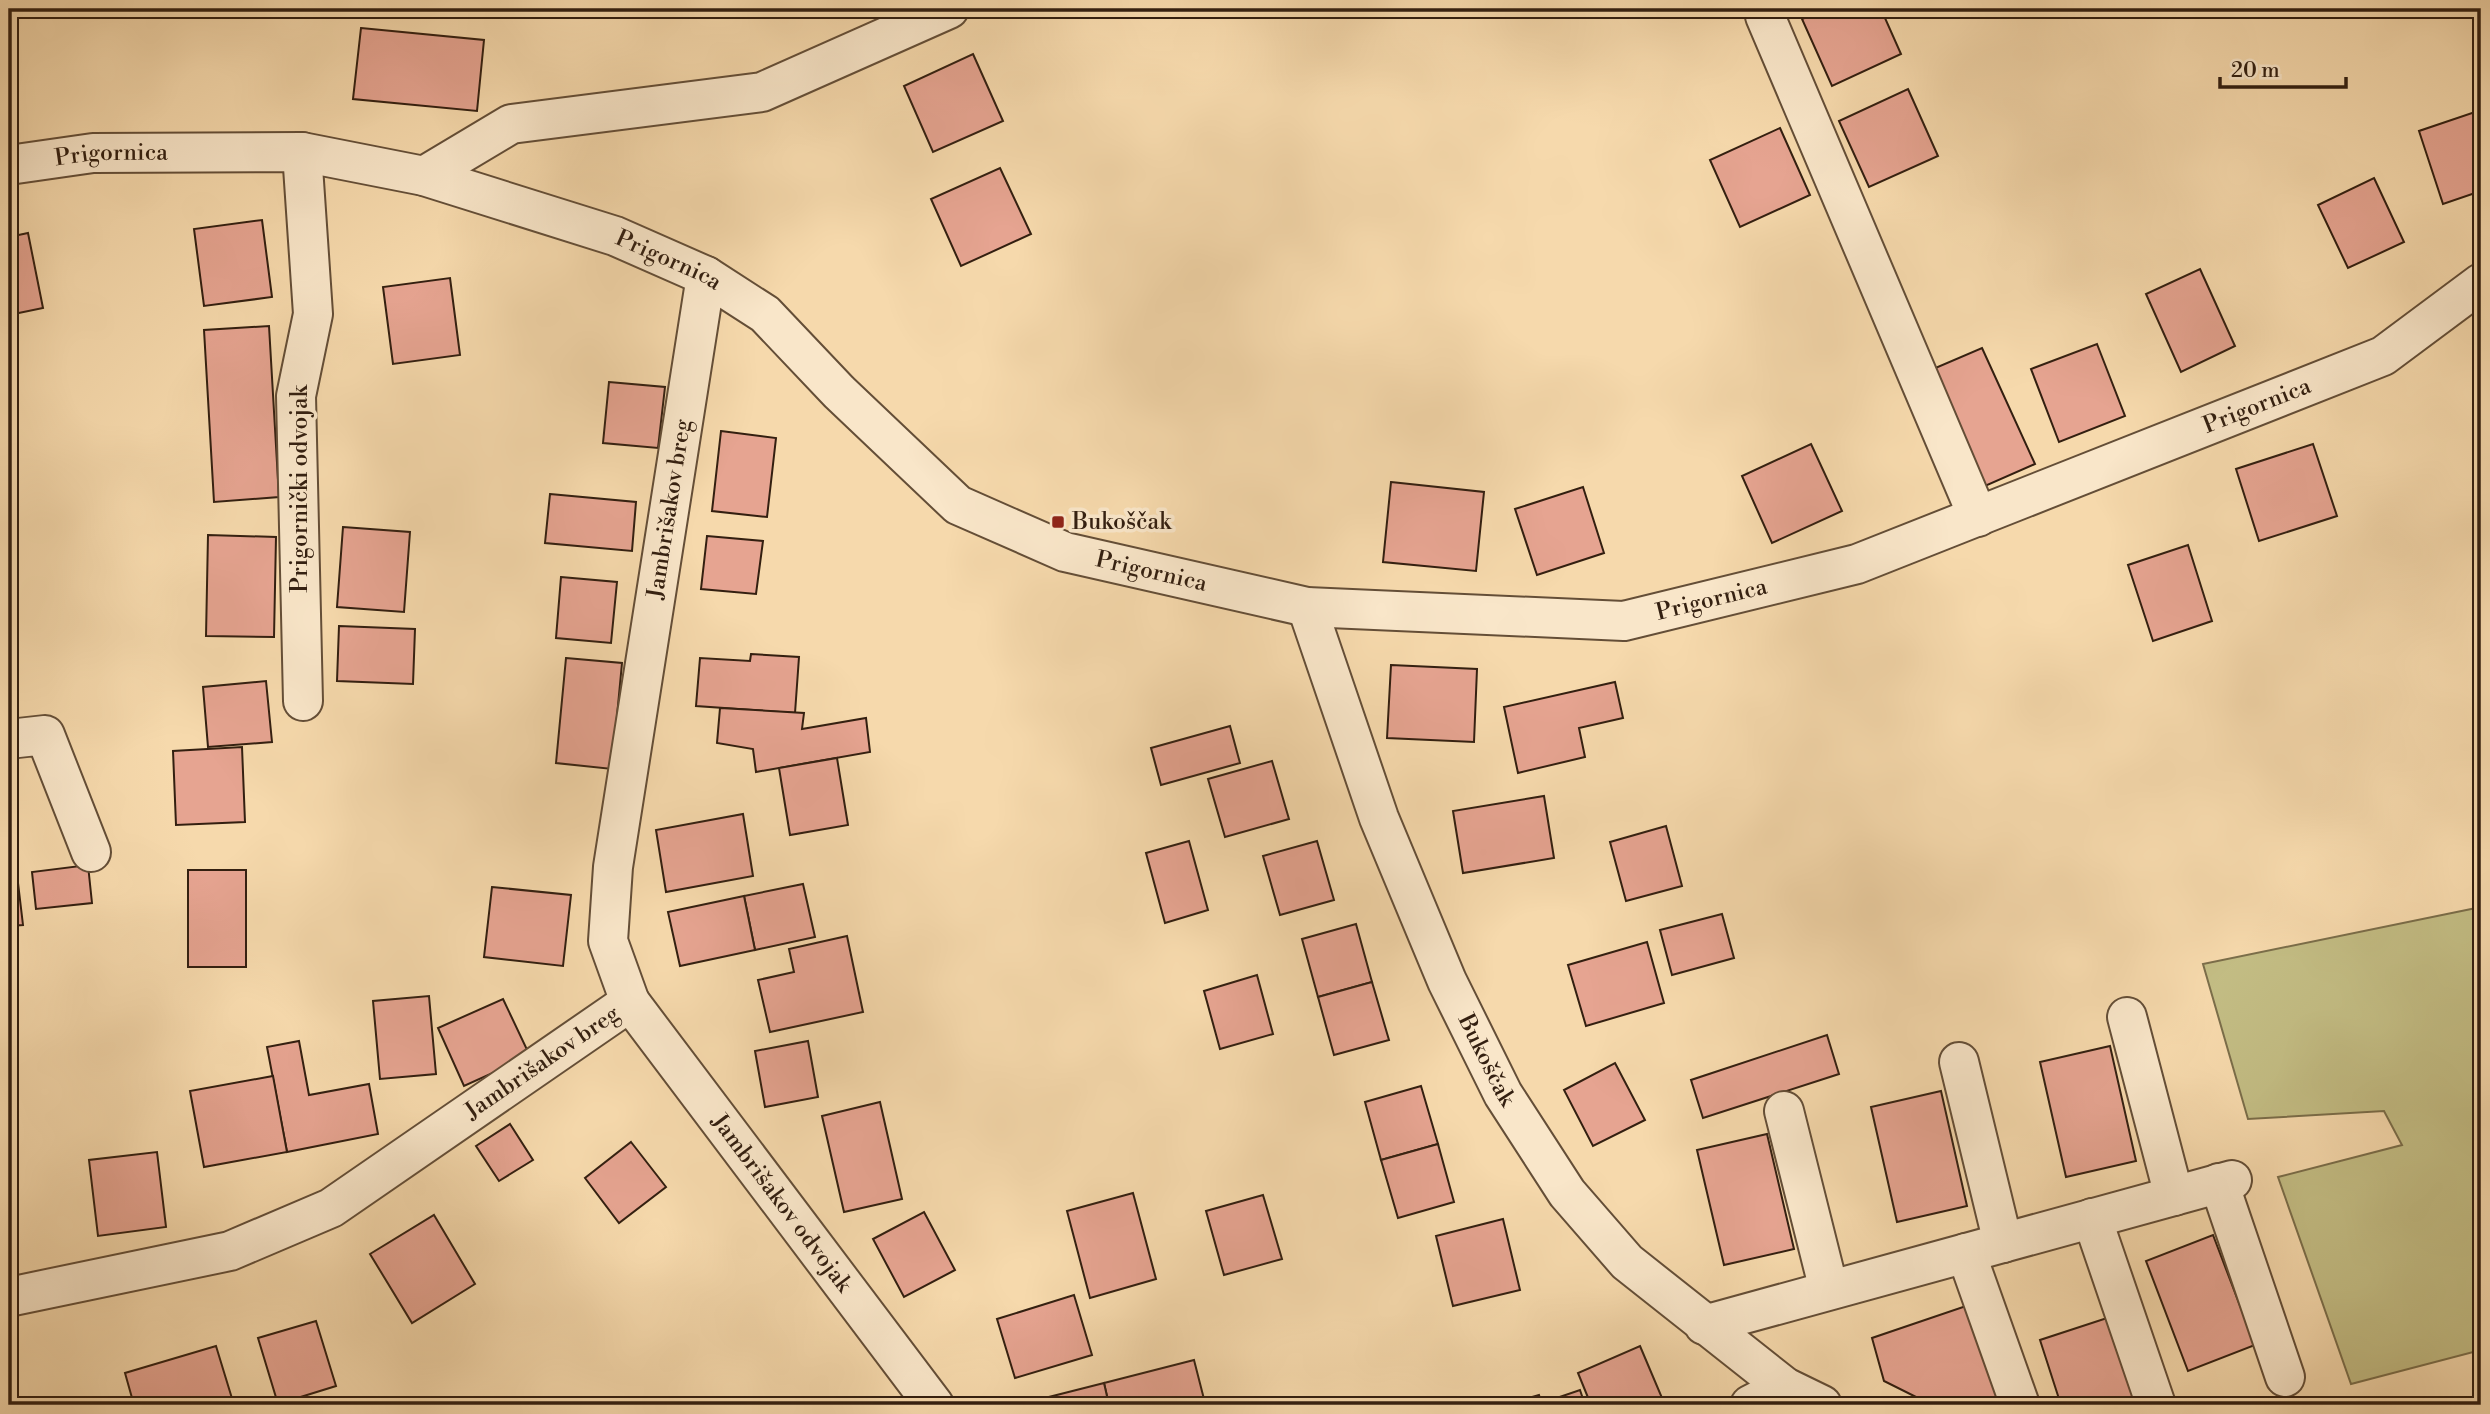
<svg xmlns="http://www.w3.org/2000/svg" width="2490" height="1414" font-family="'Libre Bodoni',serif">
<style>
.green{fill:#c3bd84;stroke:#7b6e4a;stroke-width:2}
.building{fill:#e6a491;stroke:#331f10;stroke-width:2}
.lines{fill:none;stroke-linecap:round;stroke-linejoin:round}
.minor-casing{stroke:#644e37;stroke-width:42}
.minor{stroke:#f9e6c9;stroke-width:38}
.poi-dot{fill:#8f2418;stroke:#f9e6c9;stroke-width:2.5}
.labels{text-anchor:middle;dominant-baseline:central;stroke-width:7;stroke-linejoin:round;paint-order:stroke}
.street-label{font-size:23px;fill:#331f10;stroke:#f9e6c9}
.poi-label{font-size:23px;fill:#331f10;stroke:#f9e6c9;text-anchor:start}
</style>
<rect width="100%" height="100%" fill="#f6d9ac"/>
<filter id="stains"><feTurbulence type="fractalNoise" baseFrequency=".00286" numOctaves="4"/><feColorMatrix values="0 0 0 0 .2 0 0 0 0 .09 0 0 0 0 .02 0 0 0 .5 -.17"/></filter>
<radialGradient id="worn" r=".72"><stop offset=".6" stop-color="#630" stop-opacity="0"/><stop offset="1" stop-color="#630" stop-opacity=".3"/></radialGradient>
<path class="green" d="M2481 907V1350L2351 1384 2278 1177 2402 1145 2384 1111 2248 1119 2203 964Z"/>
<g class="building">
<path d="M1825 9H1881L1901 54 1832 86 1802 19Z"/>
<path d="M361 28 484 40 477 111 353 99Z"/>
<path d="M973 54 1003 121 933 152 904 86Z"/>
<path d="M1908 89 1938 156 1869 187 1839 121Z"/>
<path d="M2475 112 2481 130V191L2443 204 2419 131Z"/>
<path d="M1780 128 1810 195 1740 227 1710 160Z"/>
<path d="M1000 168 1031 234 961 266 931 199Z"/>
<path d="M2374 178 2404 242 2348 268 2318 205Z"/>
<path d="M262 220 272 297 204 306 194 229Z"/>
<path d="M28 233 43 308 9 315V237Z"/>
<path d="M2200 269 2235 346 2181 372 2146 294Z"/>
<path d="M450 278 460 355 393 364 383 287Z"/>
<path d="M269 326 279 497 214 502 204 330Z"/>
<path d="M2097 344 2125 416 2059 442 2031 369Z"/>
<path d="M1982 348 2035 464 1985 486 1933 369Z"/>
<path d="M609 382 665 387 658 448 603 443Z"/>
<path d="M721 431 776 438 767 517 712 511Z"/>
<path d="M1811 444 1842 511 1772 543 1742 476Z"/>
<path d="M2313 444 2337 516 2259 541 2236 469Z"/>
<path d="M1391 482 1484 492 1476 571 1383 562Z"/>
<path d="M1583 487 1604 553 1537 575 1515 509Z"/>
<path d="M550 494 636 502 632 551 545 543Z"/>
<path d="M343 527 410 532 404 612 337 607Z"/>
<path d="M208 535 276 537 274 637 206 636Z"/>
<path d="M707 536 763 541 756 594 701 589Z"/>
<path d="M2188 545 2212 621 2153 641 2128 565Z"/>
<path d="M561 577 617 582 611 643 556 638Z"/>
<path d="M339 626 415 629 413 684 337 681Z"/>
<path d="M751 654 799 657 795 713 696 706 700 658 750 661Z"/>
<path d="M566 658 622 663 612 769 556 763Z"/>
<path d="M1391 665 1477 669 1474 742 1387 738Z"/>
<path d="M266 681 272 742 208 747 203 687Z"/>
<path d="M1615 682 1623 718 1579 728 1585 757 1518 773 1504 707Z"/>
<path d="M720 708 804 713 802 729 866 718 870 752 756 772 753 749 717 743Z"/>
<path d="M1230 726 1240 763 1161 785 1151 748Z"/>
<path d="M242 747 245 822 176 825 173 751Z"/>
<path d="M837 758 848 825 790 835 779 768Z"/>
<path d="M1272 761 1289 819 1225 837 1208 779Z"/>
<path d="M1544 796 1554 858 1463 873 1453 811Z"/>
<path d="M743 814 753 876 666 892 656 830Z"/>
<path d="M1666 826 1682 886 1626 901 1610 842Z"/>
<path d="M1189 841 1208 910 1165 923 1146 853Z"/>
<path d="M1317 841 1334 900 1280 915 1263 856Z"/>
<path d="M88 865 92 903 36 909 32 872Z"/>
<path d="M16 866 23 925 9 926V867Z"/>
<rect x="188" y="870" width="58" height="97"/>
<path d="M803 884 815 937 755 950 744 896Z"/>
<path d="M492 887 571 895 563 966 484 957Z"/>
<path d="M744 896 755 950 680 966 668 912Z"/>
<path d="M1722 914 1734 958 1672 975 1660 930Z"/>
<path d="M1356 924 1372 982 1318 997 1302 939Z"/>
<path d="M847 936 863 1012 770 1032 758 980 794 972 789 949Z"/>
<path d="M1647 942 1664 1003 1586 1026 1568 965Z"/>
<path d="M1257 975 1273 1034 1220 1049 1204 991Z"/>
<path d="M1372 982 1389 1040 1334 1055 1318 997Z"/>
<path d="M429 996 436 1074 380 1079 373 1001Z"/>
<path d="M503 999 530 1056 464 1086 438 1028Z"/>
<path d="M1827 1035 1839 1074 1703 1118 1691 1080Z"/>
<path d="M299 1041 309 1095 369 1084 378 1134 287 1152 267 1047Z"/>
<path d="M808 1041 818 1097 765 1107 755 1051Z"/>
<path d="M2110 1046 2136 1161 2066 1177 2040 1062Z"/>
<path d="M1615 1063 1645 1120 1593 1146 1564 1090Z"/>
<path d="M273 1076 287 1152 204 1167 190 1091Z"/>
<path d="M1421 1086 1438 1144 1381 1160 1365 1102Z"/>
<path d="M1941 1091 1967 1206 1897 1222 1871 1107Z"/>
<path d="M880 1102 902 1199 844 1212 822 1116Z"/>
<path d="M510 1124 533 1160 499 1181 476 1146Z"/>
<path d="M1767 1134 1794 1249 1724 1265 1697 1150Z"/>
<path d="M631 1142 666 1187 619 1223 585 1178Z"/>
<path d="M1438 1144 1454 1202 1398 1218 1381 1160Z"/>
<path d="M157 1152 166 1227 98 1236 89 1160Z"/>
<path d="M1133 1193 1156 1279 1090 1298 1067 1211Z"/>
<path d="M1263 1195 1282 1259 1224 1275 1206 1211Z"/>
<path d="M924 1212 955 1270 904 1297 873 1239Z"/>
<path d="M434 1215 475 1284 412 1323 370 1254Z"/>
<path d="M1503 1219 1520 1290 1453 1306 1436 1236Z"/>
<path d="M2213 1235 2255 1345 2188 1371 2146 1261Z"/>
<path d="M1074 1295 1092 1355 1015 1378 997 1319Z"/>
<path d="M1966 1306 2000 1405H1932L1884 1381 1872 1338Z"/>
<path d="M2107 1318 2136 1405H2061L2040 1340Z"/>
<path d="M316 1321 336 1386 278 1404 258 1338Z"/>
<path d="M216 1346 234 1405H134L125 1373Z"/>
<path d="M1640 1346 1665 1405H1591L1578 1373Z"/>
<path d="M1194 1360 1205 1403 1109 1405 1104 1383Z"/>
<path d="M1104 1383 1109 1405H1039L1037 1400Z"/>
<path d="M1580 1390 1585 1405H1549L1548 1401Z"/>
<path d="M1539 1395 1542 1405H1505Z"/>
</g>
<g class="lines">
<g class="minor-casing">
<g id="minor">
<path d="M1765 16 1978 517"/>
<path d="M302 152 313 314 296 396 303 701"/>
<path id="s1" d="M9 165 93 153 302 152 424 176 615 236 706 276 765 314 839 392 958 505 1065 552 1307 607 1624 621 1857 564 2383 356 2481 283"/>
<path d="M424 176 511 124 762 92 949 9"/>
<path id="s2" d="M1307 607 1379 818 1447 981 1503 1094 1567 1193 1627 1262 1785 1387 1822 1405"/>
<path d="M9 739 45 735 91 852"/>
<path id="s3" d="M630 1002 934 1405"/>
<path d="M2127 1017 2174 1196"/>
<path d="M1959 1062 2003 1243"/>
<path d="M1784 1111 1829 1290"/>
<path d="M2219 1183 2285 1377"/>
<path d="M2092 1218 2156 1405"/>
<path d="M1966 1253 2020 1405"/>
<path id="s4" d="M9 1297 230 1251 331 1208 630 1002 608 941 613 867 706 276"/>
<path d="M1704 1325 2232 1180"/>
<path d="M1750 1405 1785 1387"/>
</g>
</g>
<use href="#minor" class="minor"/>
</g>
<rect class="poi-dot" x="1051" y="515" width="14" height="14" rx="3.5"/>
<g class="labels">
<g class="street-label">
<text stroke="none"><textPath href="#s1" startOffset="103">Prigornica</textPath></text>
<text stroke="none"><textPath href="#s1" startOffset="677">Prigornica</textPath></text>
<text stroke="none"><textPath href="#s1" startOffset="2412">Prigornica</textPath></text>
<text transform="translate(300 489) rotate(-90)">Prigornički odvojak</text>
<text stroke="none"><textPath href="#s4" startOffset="1200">Jambrišakov breg</textPath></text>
<text stroke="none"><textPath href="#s1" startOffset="1265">Prigornica</textPath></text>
<text stroke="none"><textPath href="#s1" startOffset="1832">Prigornica</textPath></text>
<text stroke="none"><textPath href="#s2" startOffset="488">Bukoščak</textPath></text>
<text stroke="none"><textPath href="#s4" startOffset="592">Jambrišakov breg</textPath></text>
<text stroke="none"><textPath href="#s3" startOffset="252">Jambrišakov odvojak</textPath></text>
</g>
<g class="poi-label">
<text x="1072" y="522">Bukoščak</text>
</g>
</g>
<rect width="2490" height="1414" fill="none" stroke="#f6d9ac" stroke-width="35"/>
<rect x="10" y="10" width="2469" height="1393" fill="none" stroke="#331f10" stroke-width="3.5"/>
<rect x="18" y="18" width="2455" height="1379" fill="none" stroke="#331f10" stroke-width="2"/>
<path d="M2220 77v10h126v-10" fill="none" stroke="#331f10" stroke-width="3.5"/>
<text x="2231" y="77" font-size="21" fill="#331f10" stroke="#f9e6c9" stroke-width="5" paint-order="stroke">20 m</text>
<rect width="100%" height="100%" filter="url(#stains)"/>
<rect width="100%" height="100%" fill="url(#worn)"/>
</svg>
